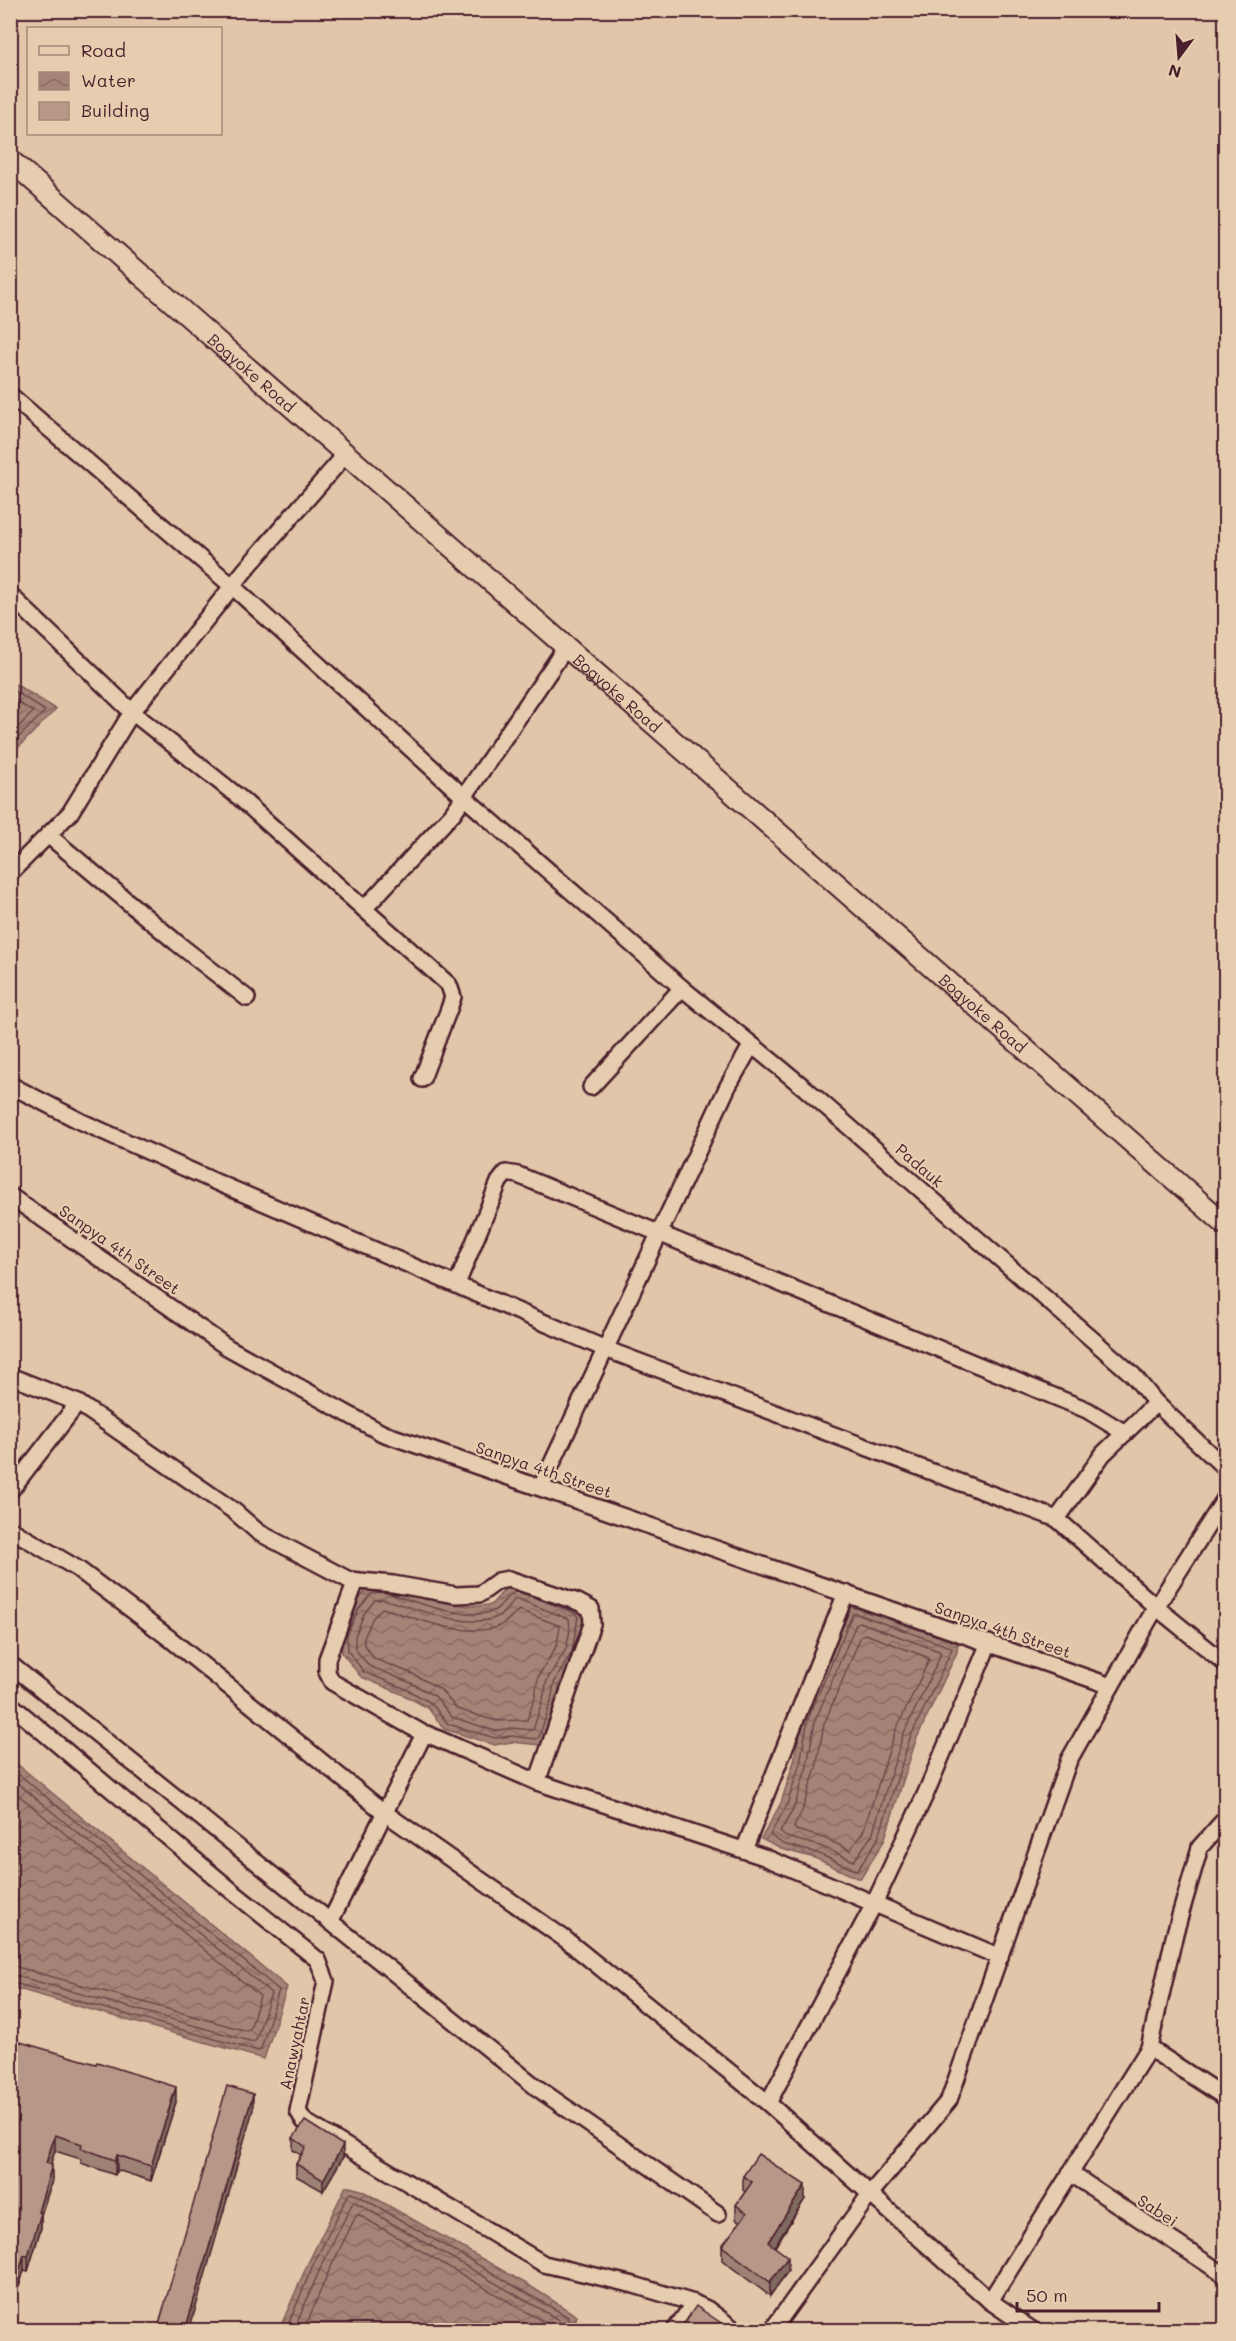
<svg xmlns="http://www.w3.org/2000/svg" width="1236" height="2341" font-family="Mali,sans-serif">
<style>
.water{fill:url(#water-waves);stroke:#815c59;stroke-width:1.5}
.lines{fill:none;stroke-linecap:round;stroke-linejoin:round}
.shore{stroke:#6e4749;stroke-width:1.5}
.minor-casing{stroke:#4a1f2b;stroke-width:20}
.tertiary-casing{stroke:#4a1f2b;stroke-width:24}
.minor{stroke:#e7cdaf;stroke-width:15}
.tertiary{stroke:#e7cdaf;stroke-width:20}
.wall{fill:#9d8274;stroke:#4a1f2b;stroke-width:1.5}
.shaded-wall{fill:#806a5e;stroke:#4a1f2b;stroke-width:1.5}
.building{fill:#b79787;stroke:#4a1f2b;stroke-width:1.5}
.labels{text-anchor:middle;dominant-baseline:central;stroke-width:4.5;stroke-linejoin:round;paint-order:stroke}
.street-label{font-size:16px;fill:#4a1f2b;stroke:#e7cdaf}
</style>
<defs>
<pattern id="water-waves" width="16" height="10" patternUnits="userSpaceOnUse" patternTransform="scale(1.5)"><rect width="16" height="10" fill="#a58477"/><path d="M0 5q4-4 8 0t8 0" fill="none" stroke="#886b62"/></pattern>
</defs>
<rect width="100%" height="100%" fill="#e1c6aa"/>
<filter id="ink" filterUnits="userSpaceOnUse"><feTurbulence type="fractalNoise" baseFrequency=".0167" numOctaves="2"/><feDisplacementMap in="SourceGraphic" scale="12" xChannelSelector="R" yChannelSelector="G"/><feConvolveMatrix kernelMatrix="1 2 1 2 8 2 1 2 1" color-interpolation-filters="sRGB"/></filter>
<g filter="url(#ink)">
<g class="water">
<path d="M10 681 56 709 11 755H10Z"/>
<path d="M384 1585C420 1598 453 1609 491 1605L507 1587 519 1585 580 1608 584 1616 578 1655 559 1685 557 1702 542 1745 511 1742 495 1745 444 1729 428 1708 404 1695 361 1677 342 1653 341 1634 353 1607 368 1588Z"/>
<path d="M849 1606 958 1643 957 1652 916 1740 884 1841 861 1878H857L815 1858 781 1849 761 1839 781 1803 794 1761 802 1718Z"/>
<path d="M11 1759 287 1987 264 2059 11 1987Z"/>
<path d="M346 2186 361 2190 530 2286 577 2316 572 2330H279L308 2263Z"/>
</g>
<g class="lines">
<g class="shore">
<path d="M10 688 45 711 10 746"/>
<path d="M10 697 33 712 10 736"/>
<path d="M379 1592 371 1594 358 1610 347 1635 348 1651 364 1672 406 1689 431 1703 448 1724 495 1738 511 1736 536 1739 539 1737 551 1701 554 1683 572 1652 578 1617 575 1613 523 1593"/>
<path d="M388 1593C414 1602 466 1621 493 1611 503 1607 505 1594 518 1591"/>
<path d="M382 1599C410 1606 469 1631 497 1617 504 1614 509 1606 514 1600L518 1599 569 1619 570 1630 566 1649 547 1680 543 1699 533 1730 511 1728 495 1731 452 1717 435 1696 409 1682 369 1666 355 1649V1636L364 1614 375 1600Z"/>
<path d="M382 1608C413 1617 470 1641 501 1625 508 1621 513 1614 519 1610L560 1626 557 1645 538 1677 535 1697 527 1720 496 1721 457 1709 440 1689 413 1674 375 1659 364 1645V1638L372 1619Z"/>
<path d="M855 1613 950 1647 952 1649 910 1738 878 1839 857 1871 817 1853 783 1844 770 1835 787 1805 800 1763 808 1719 852 1615Z"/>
<path d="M859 1622 939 1651 941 1654 903 1735 872 1835 854 1861 820 1846 786 1837 780 1832 794 1808 807 1766 815 1721 856 1624Z"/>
<path d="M865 1634 927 1657 929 1660 895 1732 863 1832 850 1850 824 1838 796 1830 794 1827 802 1811 816 1768 824 1724 861 1636Z"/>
<path d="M10 1767 279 1990 261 2049 258 2051 10 1982"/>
<path d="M10 1777 271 1993 256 2040 253 2042 10 1974"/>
<path d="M10 1788 260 1996 250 2029 247 2031 10 1965"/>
<path d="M286 2330 313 2265 348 2195 351 2193 359 2196 568 2317 567 2330"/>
<path d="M294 2330 320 2269 352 2204 355 2202 559 2320V2330"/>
<path d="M304 2330 328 2273 356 2216 359 2215 549 2325 550 2330"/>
</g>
<g class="minor-casing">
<g id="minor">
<path d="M10 395 232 586 464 797 682 988"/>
<path d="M346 454 246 569 132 712 240 798 449 985 453 997 449 1009 422 1079"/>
<path d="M10 595 132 712 70 813 10 873"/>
<path d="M48 835 177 943 247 998"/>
<path d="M364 909 453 813 566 647"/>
<path d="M10 1085 80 1121 216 1182 608 1350 1057 1519 1156 1607 1226 1664"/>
<path d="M591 1087 682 988 806 1089 1133 1375 1156 1403 1226 1469"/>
<path d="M10 1196 227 1347 382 1433 1111 1686"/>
<path d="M457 1284 499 1182 506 1173 518 1175 1087 1410 1125 1433"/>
<path d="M10 1376 78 1403 234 1511 258 1532 349 1580 393 1584 456 1595 480 1594 498 1581 509 1579 578 1602 591 1609 592 1624 537 1782"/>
<path d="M541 1487 728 1086 751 1046"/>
<path d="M10 1491 78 1403"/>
<path d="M1057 1519 1103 1454 1156 1403"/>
<path d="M10 1529 78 1569 169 1638 385 1813 565 1939 768 2103 990 2301 1032 2330"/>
<path d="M356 1581 327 1659V1672L332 1682 424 1734"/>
<path d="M10 1664 536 2087 718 2214"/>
<path d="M10 1704 233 1892 318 1960 326 1981 298 2111 304 2121 544 2264 634 2285 694 2303 707 2309 735 2330"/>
<path d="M744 1850 846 1593"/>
<path d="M331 1920 424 1734H427L537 1782 764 1857 1000 1957"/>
<path d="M1149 2048 1226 2098"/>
<path d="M768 2103 874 1904 926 1793 989 1643"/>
<path d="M1070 2173 1226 2276"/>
<path d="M990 2301 1149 2048 1175 1933 1200 1847 1226 1818"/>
<path d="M675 2330 694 2303"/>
<path d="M772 2330 870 2194 949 2100 1069 1760 1156 1607 1226 1497"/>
</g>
</g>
<g class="tertiary-casing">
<g id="tertiary">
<path id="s1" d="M10 160 1226 1225"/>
</g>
</g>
<use href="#minor" class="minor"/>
<use href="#tertiary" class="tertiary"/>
</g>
<g class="wall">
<path d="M10 2039 176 2102 151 2181 117 2170 115 2175 81 2163V2159L55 2151 50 2165 52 2181 41 2215V2228L28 2271 24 2270 19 2287 10 2286Z"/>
<path d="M293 2138 343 2157 323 2191 296 2176V2164L301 2155 293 2150Z"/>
<path d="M743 2176 805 2199 775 2247 788 2271 770 2296 722 2260V2246L740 2222 736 2219V2205L745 2192 743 2190Z"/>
</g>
<g class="shaded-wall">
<path d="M176 2087V2102L151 2181V2166Z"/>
<path d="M253 2094V2110L189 2331H185Z"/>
<path d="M55 2135V2151L46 2179V2163Z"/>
<path d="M343 2145V2157L323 2191V2180Z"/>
<path d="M117 2155V2170L115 2175V2160Z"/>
<path d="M52 2165V2181L41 2215V2228L28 2271V2256L38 2212Z"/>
<path d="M805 2185V2199L768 2256V2242Z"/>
<path d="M24 2255V2270L19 2287V2272Z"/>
<path d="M788 2257V2271L770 2296V2282Z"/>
</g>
<g class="building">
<path d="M10 2039 96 2064 97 2062 176 2087 151 2166 117 2155 115 2160 81 2148 82 2144 55 2135 46 2163 52 2165 38 2212 41 2213 28 2256 24 2255 19 2272 10 2270Z"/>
<path d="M227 2086 253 2094 185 2331H157Z"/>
<path d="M305 2121 343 2145 323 2180 296 2164 306 2147 293 2138Z"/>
<path d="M758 2154 805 2185 768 2242 788 2257 770 2282 722 2246 747 2213 736 2205 752 2182 743 2176Z"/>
<path d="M696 2306 733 2331H676L683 2325Z"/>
<path d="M11 2327 25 2331H10Z"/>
</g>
</g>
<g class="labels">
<g class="street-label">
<text stroke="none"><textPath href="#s1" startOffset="322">Bogyoke Road</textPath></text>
<text stroke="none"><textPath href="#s1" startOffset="808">Bogyoke Road</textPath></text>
<text stroke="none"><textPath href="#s1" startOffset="1294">Bogyoke Road</textPath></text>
<text transform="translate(920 1165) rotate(41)">Padauk</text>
<text transform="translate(120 1249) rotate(35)">Sanpya 4th Street</text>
<text transform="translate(544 1469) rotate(19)">Sanpya 4th Street</text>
<text transform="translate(1003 1629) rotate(19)">Sanpya 4th Street</text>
<text transform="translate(294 2043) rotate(-78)">Anawyahtar</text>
<text transform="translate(1158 2210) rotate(33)">Sabei</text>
</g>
</g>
<rect width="1236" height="2341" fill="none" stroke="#e7cdaf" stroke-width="36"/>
<rect x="18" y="18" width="1200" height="2305" fill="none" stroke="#4a1f2b" stroke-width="2" filter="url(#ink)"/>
<rect x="27" y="27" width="195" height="108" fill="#e7cdaf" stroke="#a8877a" stroke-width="1.5"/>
<rect x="39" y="46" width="30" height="9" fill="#e7cdaf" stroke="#a8877a" stroke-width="1.5"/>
<text x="81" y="57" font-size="18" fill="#4a1f2b">Road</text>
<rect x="39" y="72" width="30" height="18" fill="url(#water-waves)" stroke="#a8877a" stroke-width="1.5"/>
<text x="81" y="87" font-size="18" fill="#4a1f2b">Water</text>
<rect x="39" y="102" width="30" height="18" fill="#b79787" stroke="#a8877a" stroke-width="1.5"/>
<text x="81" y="117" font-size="18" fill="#4a1f2b">Building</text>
<g transform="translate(1179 57) rotate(196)" stroke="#e7cdaf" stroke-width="4.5" paint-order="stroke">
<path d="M0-4.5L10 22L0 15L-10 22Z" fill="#4a1f2b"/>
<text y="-9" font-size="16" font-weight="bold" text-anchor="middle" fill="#4a1f2b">N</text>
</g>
<path d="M1017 2302v9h142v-9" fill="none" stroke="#4a1f2b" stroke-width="3"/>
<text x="1026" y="2302" font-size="18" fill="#4a1f2b" stroke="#e7cdaf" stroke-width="4.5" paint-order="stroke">50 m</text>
</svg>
